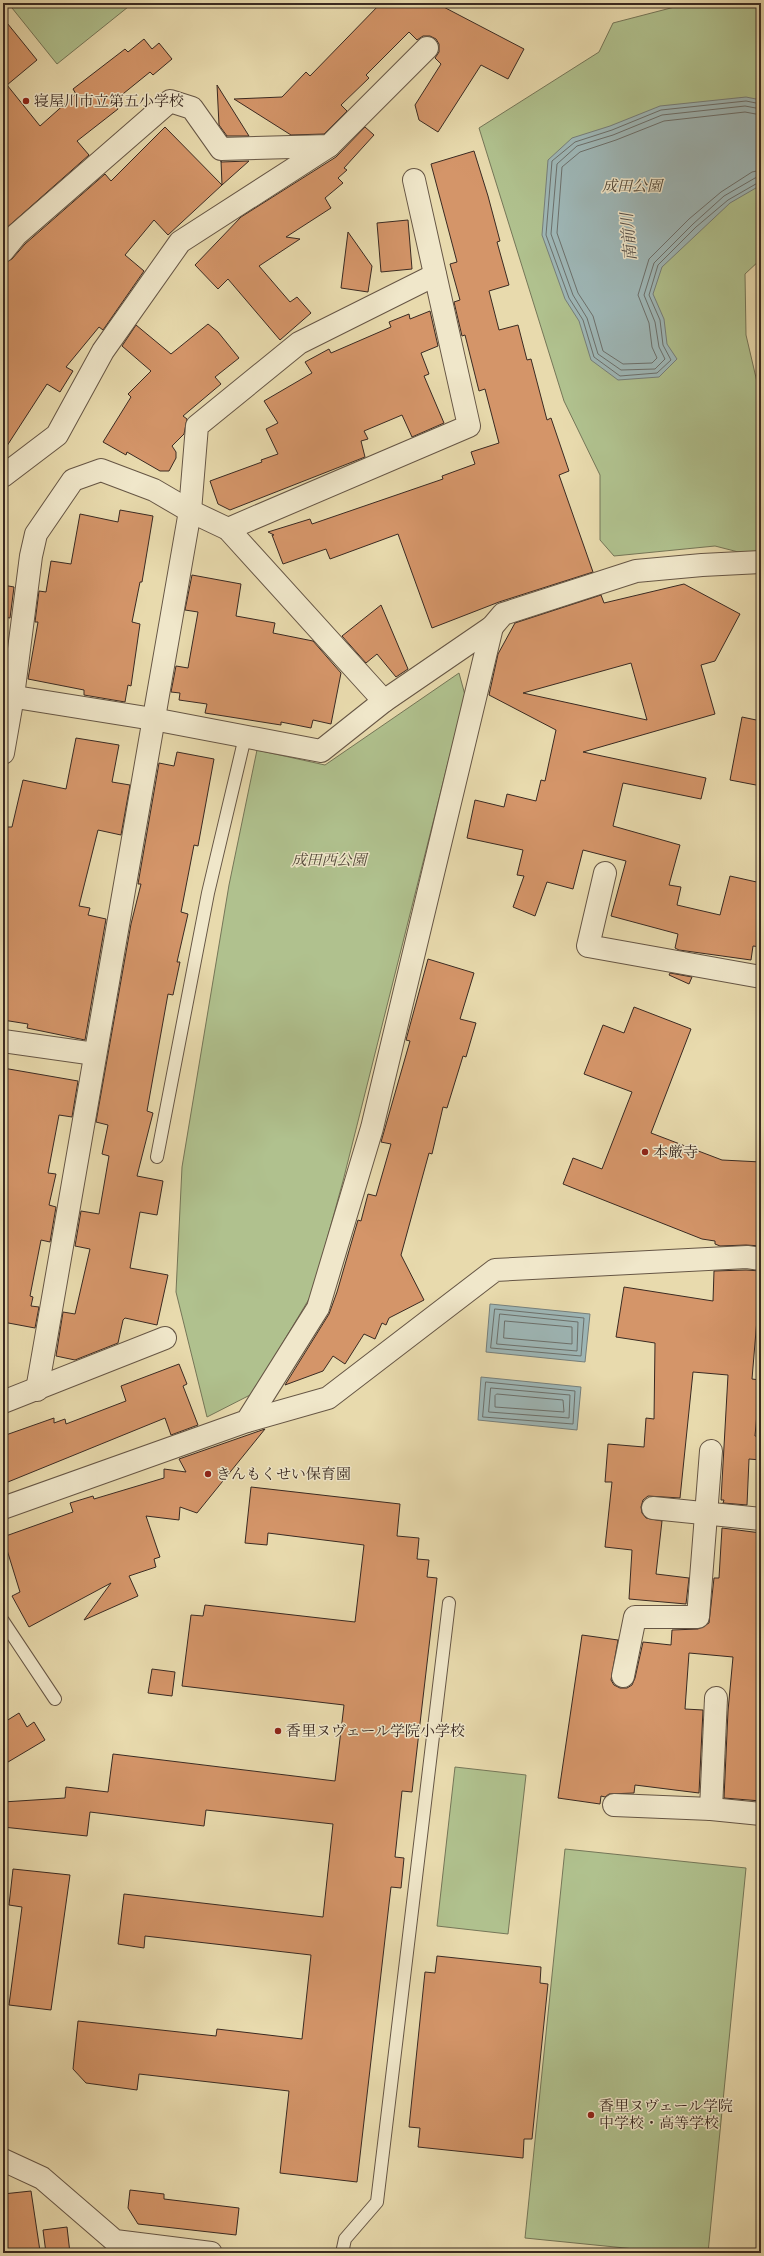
<svg xmlns="http://www.w3.org/2000/svg" width="764" height="2256" font-family="Cardo,'Noto Serif JP',serif">
<style>
.green{fill:#b0c18e;stroke:#757658}
.water{fill:#9eb7b7;stroke:#767f7b}
.lines{fill:none;stroke-linecap:round;stroke-linejoin:round}
.shore{stroke:#6c706c;stroke-width:1}
.building{fill:#d49569;stroke:#3a2a22;fill-rule:evenodd}
.service-casing{stroke:#665645;stroke-width:14}
.minor-casing{stroke:#665645;stroke-width:24}
.service{stroke:#f0e7ca;stroke-width:12}
.minor{stroke:#f0e7ca;stroke-width:22}
.poi-dot{fill:#8f2418;stroke:#f0e7ca;stroke-width:1.5}
.labels{text-anchor:middle;dominant-baseline:central;stroke-width:3;stroke-linejoin:round;paint-order:stroke}
.poi-label{font-size:15px;fill:#3a2a22;stroke:#f0e7ca;text-anchor:start}
.park-label{font-size:15px;font-style:italic;fill:#524838;stroke:#f0e7ca}
.water-label{font-size:16px;font-style:italic;fill:#534d47;stroke:#f0e7ca}
</style>
<rect width="100%" height="100%" fill="#e8daad"/>
<filter id="stains"><feTurbulence type="fractalNoise" baseFrequency=".005" numOctaves="4"/><feColorMatrix values="0 0 0 0 .2 0 0 0 0 .09 0 0 0 0 .02 0 0 0 .5 -.17"/></filter>
<radialGradient id="worn" r=".72"><stop offset=".6" stop-color="#630" stop-opacity="0"/><stop offset="1" stop-color="#630" stop-opacity=".3"/></radialGradient>
<g class="green">
<path d="M8 3H133L57 64Z"/>
<path d="M690 3H761V259L745 274 746 335 761 399V557H758L715 546 614 556 600 540V475L564 401 479 128 599 52 613 23Z"/>
<path d="M459 673 465 695 343 1181 312 1294 252 1394 207 1417 176 1292 182 1167 229 885 257 750 325 765Z"/>
<path d="M455 1767 526 1775 508 1934 437 1926Z"/>
<path d="M565 1849 746 1868 708 2253H675L525 2238Z"/>
</g>
<g class="water">
<path d="M746 97 761 100V185L730 203 662 267 653 294 664 319 667 344 677 359 659 377 618 380 591 360 579 321 565 299 542 235 548 160 572 138 610 126 660 106Z"/>
<path d="M490 1304 590 1314 585 1362 486 1352Z"/>
<path d="M481 1377 581 1387 577 1430 478 1420Z"/>
</g>
<g class="lines">
<g class="shore">
<path d="M761 104 746 101 661 110 612 130 575 142 552 161 546 235 569 298 583 320 594 357 620 376 657 373 671 360 663 345 660 320 649 295 658 265 696 227 728 200 761 181"/>
<path d="M761 109 745 106 662 115 613 135 577 146 557 164 551 234 573 295 587 318 598 354 621 370 655 369 665 359 659 347 655 322 644 295 654 263 693 224 724 196 755 178 761 176"/>
<path d="M761 115 745 112 664 121 616 140 580 152 562 167 557 233 578 293 593 316 603 351 623 364 652 363 657 358 652 347 649 323 638 295 649 259 689 219 721 192 752 172 761 170"/>
<path d="M495 1309 584 1318 581 1356 491 1348Z"/>
<path d="M500 1314 578 1322 577 1351 497 1344Z"/>
<path d="M505 1321 572 1327V1344L504 1338Z"/>
<path d="M486 1382 575 1391 573 1424 483 1417Z"/>
<path d="M491 1388 570 1395 569 1418 489 1412Z"/>
<path d="M497 1394 563 1400 564 1412 495 1407V1396Z"/>
</g>
</g>
<g class="building">
<path d="M381 3H436L524 49 508 79 481 65 438 132 419 120 415 105 441 64 435 58 439 52V44L436 39 430 36H423L417 40 409 32 366 75 369 78 341 105 347 111 324 134 291 135 234 99 282 97 306 72 310 76Z"/>
<path d="M3 18 37 60 7 85 40 126 76 94 73 89 125 49 128 52 144 39 152 49 159 43 172 59 153 75 150 72 113 102 118 109 77 141 89 155 3 231Z"/>
<path d="M217 85 249 136H227L219 125Z"/>
<path d="M165 127 222 185 168 235 154 220 125 255 144 271 103 330 99 327 66 367 73 371 60 392 47 384 3 452V263L12 259 25 244 105 174 111 181Z"/>
<path d="M365 127 374 135 344 168 347 170 338 178 343 183 325 198 331 208 286 237 300 239 259 266 290 302 297 297 311 313 280 340 228 279 218 289 195 265 241 217 336 157Z"/>
<path d="M474 151 488 196 500 241 497 242 509 285 489 291 499 330 518 325 527 360 531 359 547 420 551 418 569 471 559 475 593 572 499 602 432 628 398 534 330 559 326 549 283 564 272 535H274L268 532 310 519 312 524 443 479 442 476 475 464 471 452 499 443 485 389 479 391 465 335 462 336 454 302 460 300 450 264 457 262 431 164Z"/>
<path d="M221 161V162L249 161 222 185Z"/>
<path d="M408 220 412 269 381 272 377 223Z"/>
<path d="M348 232 372 266 368 292 341 288Z"/>
<path d="M430 311 438 346 421 353 429 374 424 376 444 423 412 437 402 415 364 431 368 439 361 441 365 457 230 510 218 504 210 481 262 462 261 460 278 454 266 429 278 423 264 401 312 373 305 362 329 349 331 353 391 327 389 322 409 314 410 319Z"/>
<path d="M208 324 218 332 239 358 215 377 221 384 183 416 187 419 184 434 172 446 176 452V458L169 471H160L127 452 126 455 103 442 131 397 128 394 151 371 122 346 136 325 171 354Z"/>
<path d="M120 510 153 516 142 582H140L132 622 140 624 131 686 128 685 125 702 84 695V690L28 679 38 622H35L39 591 46 592 51 561 71 564 80 514 118 522Z"/>
<path d="M192 575 241 584 236 616 275 623 273 633 313 641 341 673 331 724 313 720 311 728 281 722V725L205 713 207 704 179 700 180 693 171 692 176 666 188 668 198 612 185 610Z"/>
<path d="M684 584 740 614 715 661 701 665 715 714 583 752 706 778 701 799 623 783 613 826 680 845 669 885 681 887 677 905 720 915 730 876 761 883V947L753 946 751 960 679 950 675 948 678 934 611 916 626 861 583 850 573 889 547 882 535 916 513 907 524 876 517 875 523 850 467 838 475 800 504 807 507 794 536 801 541 780 545 781 556 730 489 695 498 654 515 623 601 595 604 603ZM631 663 647 720 523 693Z"/>
<path d="M3 585 14 587 10 618 3 617Z"/>
<path d="M381 605 408 669 396 677 377 654 366 663 342 636Z"/>
<path d="M742 717 761 721V786L730 780Z"/>
<path d="M76 738 119 745 112 782 130 785 121 835 98 830 79 906 90 908 88 915 106 919 85 1040 27 1028 28 1024 3 1020V848L7 827H12L23 780 66 789Z"/>
<path d="M177 752 214 759 198 846 194 845 181 912 188 914 177 962H180L173 995 168 994 147 1111 153 1113 137 1176 163 1181 157 1215 140 1212 130 1268 168 1275 157 1325 125 1318 123 1320 118 1343 75 1360 56 1356 63 1312 75 1314 90 1249 75 1246 81 1211 99 1214 109 1156 102 1154 108 1125 96 1122 131 924 141 884H138L159 763 174 766Z"/>
<path d="M428 959 474 973 460 1019 476 1023 466 1057 463 1056 447 1108 443 1107 432 1154 429 1153 401 1255 424 1300 389 1318 386 1325 382 1323 375 1339 364 1334 345 1364 333 1356 323 1371 285 1385 329 1314 337 1292 358 1220 361 1221 368 1194 376 1196 391 1144 381 1142 410 1041 406 1040Z"/>
<path d="M670 973 692 977 689 984 669 975Z"/>
<path d="M634 1007 691 1029 651 1133 722 1160 761 1162V1246L746 1245 720 1246 715 1244V1241L702 1239 563 1184 573 1158 602 1169 632 1092 584 1074 603 1025 624 1033Z"/>
<path d="M3 1068 78 1081 72 1117 59 1115 48 1173 56 1174 49 1205 56 1207 50 1242 41 1240 30 1296 33 1297 31 1306 39 1307 35 1328 3 1322Z"/>
<path d="M746 1270 761 1271 752 1379 760 1380 755 1436 761 1437V1460L749 1459 747 1505 723 1503 724 1500H721L728 1375 693 1372 680 1498 648 1496 643 1500 641 1507 642 1513 646 1518 662 1521 656 1574 689 1578 686 1604 629 1599 632 1550 605 1547 612 1482H605L608 1444 644 1447 646 1418 654 1419 655 1343 616 1337 624 1287 713 1301 714 1271Z"/>
<path d="M179 1364 187 1384 183 1386 198 1425 171 1435 165 1418 3 1484V1436L54 1418V1423L65 1419 66 1424 126 1401 121 1386Z"/>
<path d="M265 1429 197 1513 180 1507 179 1520 146 1516 160 1557 154 1559 156 1567 129 1576 138 1596 84 1620 111 1583 29 1627 12 1596 20 1592 3 1537 73 1512 70 1503 93 1496 94 1499 164 1478V1469L186 1472 179 1459Z"/>
<path d="M251 1487 400 1504 397 1536 419 1538 417 1559 429 1560 427 1577 437 1578 412 1792 402 1791 395 1857 404 1858 401 1888 391 1887 357 2182 280 2173 289 2091 139 2074 137 2090 86 2083 73 2069 78 2021 216 2036 217 2029 302 2039 311 1955 145 1936 144 1948 118 1944 124 1894 323 1917 333 1824 206 1810 204 1826 90 1812 87 1836 3 1827V1802L65 1798 66 1787 108 1792 113 1754 335 1781 344 1705 182 1686 191 1615 203 1616 205 1605 355 1622 364 1545 268 1533 267 1545 245 1543Z"/>
<path d="M722 1528 761 1533V1801L724 1798 728 1711 733 1657 689 1653 685 1709 703 1710 699 1793 635 1785 634 1793 609 1794 605 1797 601 1796 600 1804 558 1798 582 1635 618 1640 611 1680 614 1685 620 1688H627L632 1685 635 1678 643 1642 671 1645 672 1630 698 1629 709 1623 714 1578H719Z"/>
<path d="M152 1669 175 1672 172 1696 148 1693Z"/>
<path d="M19 1713 27 1727 34 1722 45 1740 3 1765V1723Z"/>
<path d="M13 1869 70 1875 51 2010 9 2005 22 1907 9 1905Z"/>
<path d="M437 1956 541 1967 540 1983 548 1984 532 2139H524L523 2158 418 2147 420 2128 409 2127 425 1972 435 1973Z"/>
<path d="M130 2190 164 2194V2199L239 2208 236 2235 138 2224 128 2208Z"/>
<path d="M31 2191 40 2251 3 2253V2194Z"/>
<path d="M67 2227 70 2253H46L43 2230Z"/>
</g>
<g class="lines">
<g class="service-casing">
<g id="service">
<path d="M157 1157 208 893 245 737"/>
<path d="M3 1621 55 1699"/>
<path d="M342 2253 345 2239 377 2202 449 1603"/>
</g>
</g>
<g class="minor-casing">
<g id="minor">
<path d="M3 251 16 235 170 101 192 108 221 149 329 146 427 48"/>
<path d="M3 476 57 435 103 351 180 242 329 146"/>
<path d="M228 529 469 426 414 180"/>
<path d="M3 695 153 719 321 751 384 701 492 627 503 614 636 571 702 565 761 562"/>
<path d="M3 753 13 696 31 556 36 534 73 480 101 470 154 490 190 511 228 529 384 701"/>
<path d="M605 873 588 946 761 977"/>
<path d="M3 1041 95 1054"/>
<path d="M37 1390 190 511 197 426 299 343 435 275"/>
<path d="M3 1402 165 1338"/>
<path d="M247 1421 328 1398 495 1270 747 1257 761 1259"/>
<path d="M3 1508 247 1421 318 1308 372 1128 492 627"/>
<path d="M653 1508 761 1519"/>
<path d="M623 1676 635 1617H698L711 1451"/>
<path d="M614 1805 711 1809 761 1814"/>
<path d="M711 1809 716 1698"/>
<path d="M3 2160 42 2178 115 2241 211 2253"/>
</g>
</g>
<use href="#service" class="service"/>
<use href="#minor" class="minor"/>
</g>
<g class="poi-dot">
<circle cx="26" cy="101" r="4"/>
<circle cx="645" cy="1152" r="4"/>
<circle cx="208" cy="1474" r="4"/>
<circle cx="278" cy="1731" r="4"/>
<circle cx="591" cy="2115" r="4"/>
</g>
<g class="labels">
<g class="poi-label">
<text x="34" y="101">寝屋川市立第五小学校</text>
<text x="653" y="1152">本厳寺</text>
<text x="216" y="1474">きんもくせい保育園</text>
<text x="286" y="1731">香里ヌヴェール学院小学校</text>
<text x="599" y="2106">香里ヌヴェール学院<tspan x="599" dy="17">中学校・高等学校</tspan></text>
</g>
<g class="park-label">
<text x="632" y="186">成田公園</text>
<text x="329" y="860">成田西公園</text>
</g>
<g class="water-label">
<text transform="translate(629 237) rotate(-95)">南前川</text>
</g>
</g>
<rect width="764" height="2256" fill="none" stroke="#e8daad" stroke-width="16"/>
<rect x="4" y="4" width="756" height="2248" fill="none" stroke="#3a2a22" stroke-width="2"/>
<rect x="8" y="8" width="748" height="2240" fill="none" stroke="#3a2a22"/>
<rect width="100%" height="100%" filter="url(#stains)"/>
<rect width="100%" height="100%" fill="url(#worn)"/>
</svg>
